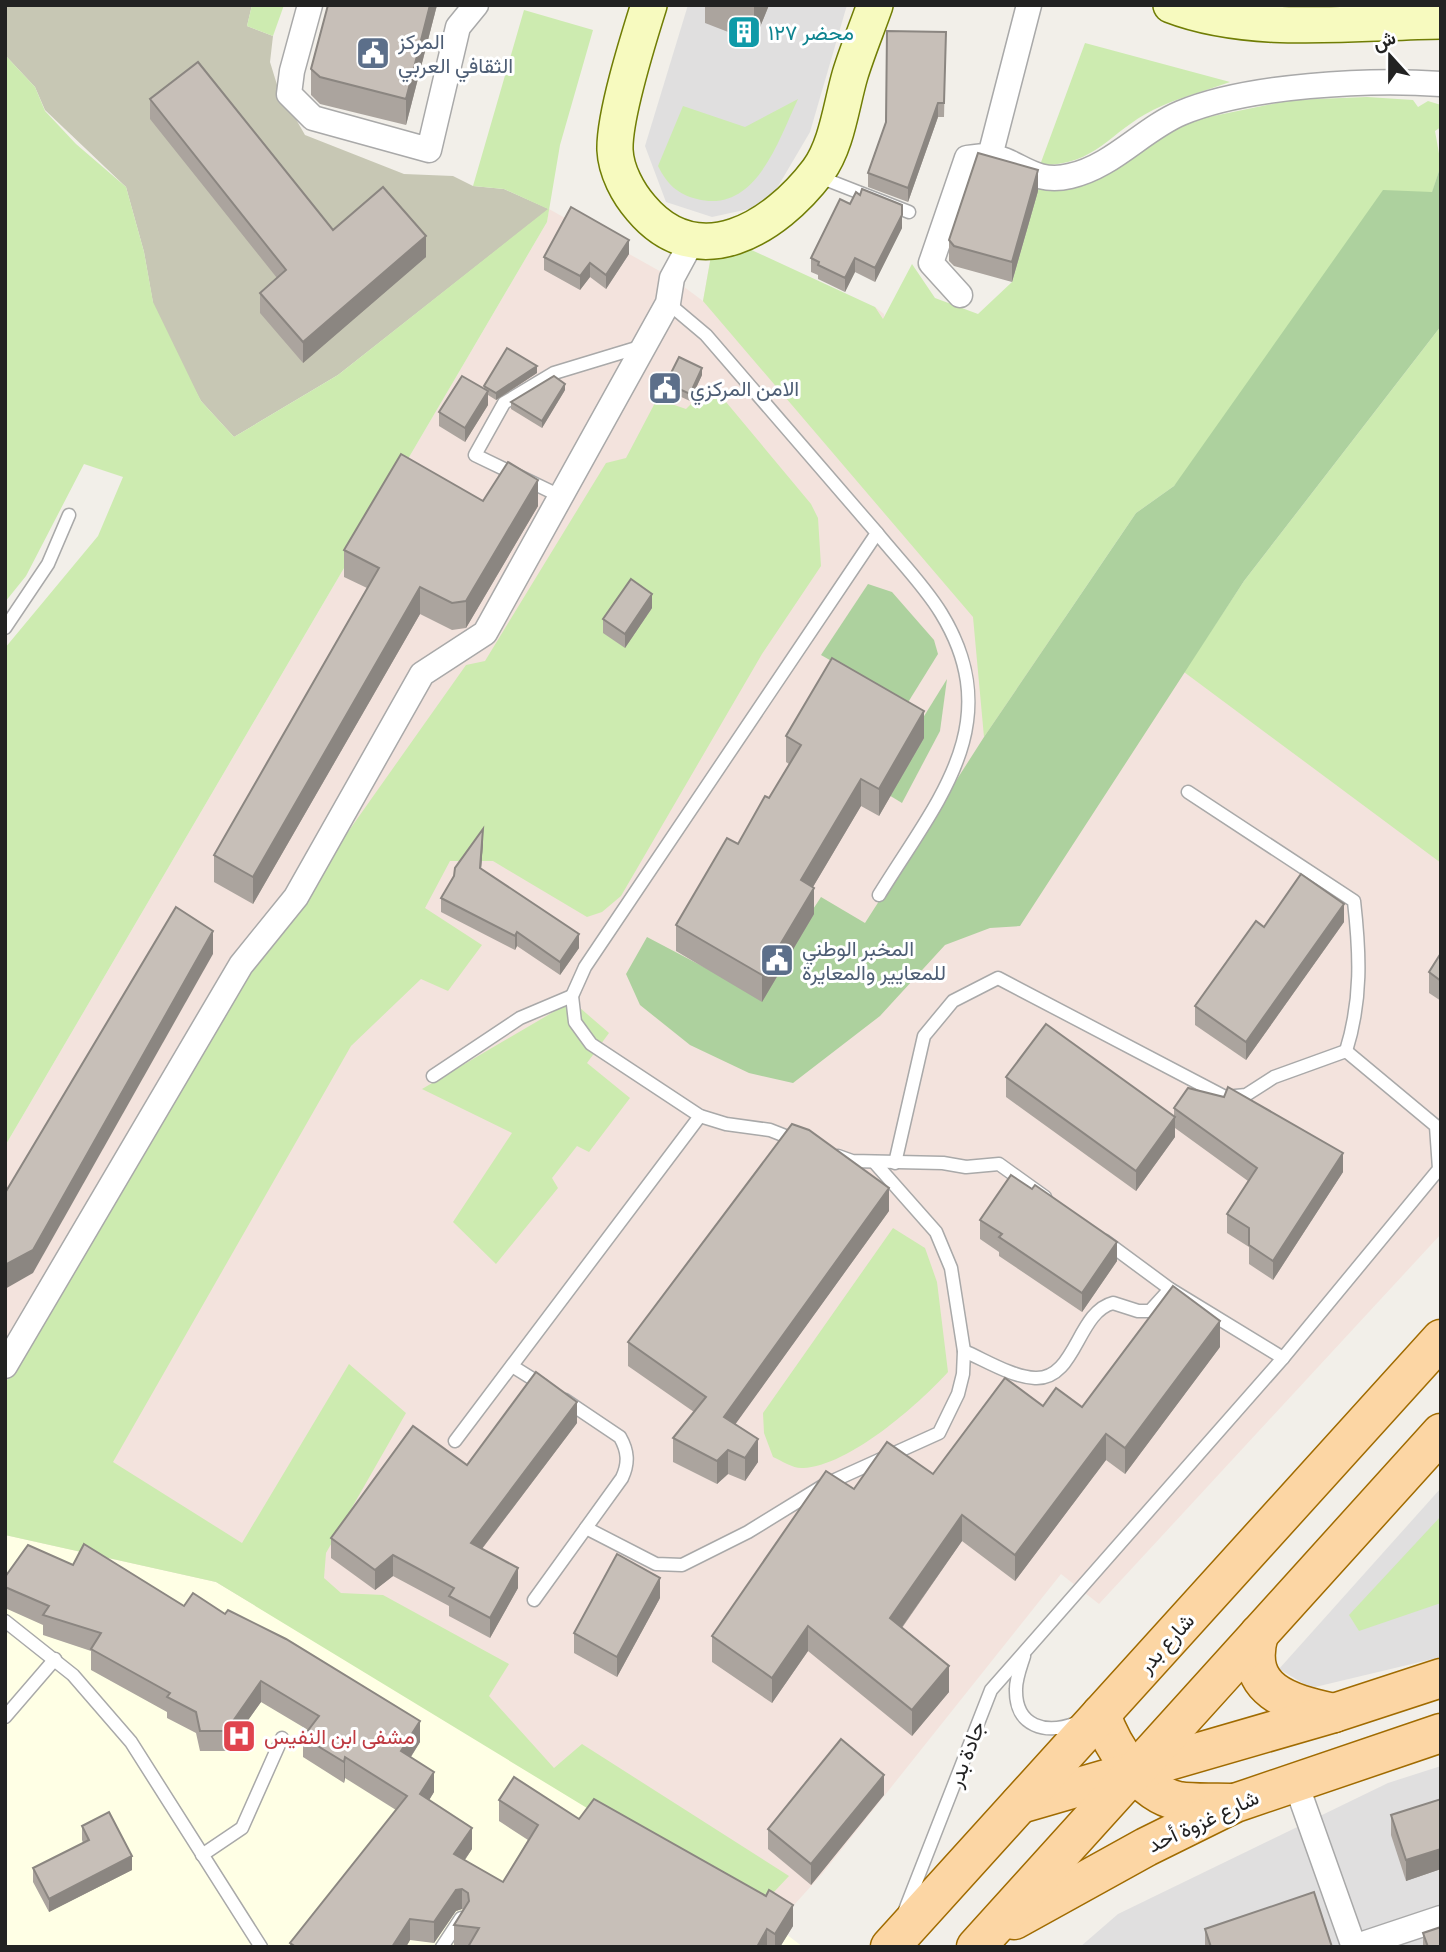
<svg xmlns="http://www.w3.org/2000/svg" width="1446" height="1952" font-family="Cabin,Vazirmatn,sans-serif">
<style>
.residential{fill:#e0dfdf}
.education{fill:#ffffe5}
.military{fill:#f3e3dd}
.construction{fill:#c7c7b4}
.grass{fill:#cdebb0}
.forest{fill:#add19e}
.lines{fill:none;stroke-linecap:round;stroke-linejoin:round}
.lane-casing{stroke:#a9a9a9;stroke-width:15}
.street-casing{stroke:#a9a9a9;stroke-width:27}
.secondary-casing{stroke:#707d05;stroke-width:38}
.primary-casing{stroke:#a06b00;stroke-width:41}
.lane{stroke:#fff;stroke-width:12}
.street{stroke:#fff;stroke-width:24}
.secondary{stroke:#f7fabf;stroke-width:35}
.primary{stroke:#fcd6a4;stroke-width:38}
.wall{fill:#aba49e}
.shaded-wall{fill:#8b8681}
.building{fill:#c7bfb8;stroke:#8b8681;stroke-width:2}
.labels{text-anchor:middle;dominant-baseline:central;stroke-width:6;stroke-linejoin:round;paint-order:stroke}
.culture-label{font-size:21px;fill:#0d838f;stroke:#fff;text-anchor:start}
.service-label{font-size:21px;fill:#4e5e75;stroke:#fff;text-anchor:start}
.street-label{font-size:21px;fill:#222;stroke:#fff}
.health-label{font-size:21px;fill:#be3a42;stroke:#fff;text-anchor:start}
</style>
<rect width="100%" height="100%" fill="#f2efe9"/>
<g class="residential">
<path d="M688 5H847L810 132 767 205 712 217 666 202 645 146Z"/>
<path d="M1441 1488V1657L1311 1688 1279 1669Z"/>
<path d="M1441 1766V1947H1080L1118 1914 1388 1783Z"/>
</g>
<path class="education" d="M5 1527 216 1582 729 1890 803 1947H5Z"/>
<path class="military" d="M549 209 672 278 703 301 711 256 875 307 884 314 890 442 961 571 1184 672 1441 775V1234L1099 1604 1061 1574 822 1874 775 1926 729 1890 216 1582 5 1535V1146L547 222Z"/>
<path class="construction" d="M5 5H252L247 26 273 36 270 62 278 88 305 135 404 174 453 176 473 186 504 189 549 209 338 375 234 437 201 401 156 320 144 252 126 187 45 110 35 87 5 55Z"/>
<g class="grass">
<path d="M252 5H284L273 36 247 26Z"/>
<path d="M524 10 593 30 560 145 547 222 5 1146V648L98 536 123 477 84 464 26 576 5 602V55L35 87 45 111 76 144 126 187 144 252 153 302 201 401 234 437 338 375 548 209 504 189 473 186Z"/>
<path d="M1085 43 1230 82C1205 91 1177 98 1153 110 1109 132 1096 166 1040 165Z"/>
<path d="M1367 97 1413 100 1418 107 1428 101 1441 105V127L1435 131 1441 165 1432 193 1174 486 1136 513 984 737 973 617 703 301 711 256 745 247 875 307 883 319 912 264 935 298 978 314 1012 282 1038 189 1074 188 1184 122 1292 100Z"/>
<path d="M798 99C778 141 756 214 697 199 677 194 667 184 658 166L683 106 745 127Z"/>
<path d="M1441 326V863L1184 672 1244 581Z"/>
<path d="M711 384 811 504 818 518 821 566 762 654 621 896 602 912 587 917 493 861H450L425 908 482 945 448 991 421 979 351 1046 113 1462 242 1543 349 1364 406 1413 326 1553 324 1578 341 1593 383 1595 509 1664 489 1696 554 1768 582 1744 789 1876 756 1911 216 1582 5 1535V1384L234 993 466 665 485 661 606 463 626 458 657 399 686 409Z"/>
<path d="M572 1001 609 1033 587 1063 630 1098 589 1152 577 1146 552 1178 558 1188 496 1264 453 1222 512 1133 422 1089Z"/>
<path d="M893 1228 925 1248 937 1282 948 1372C918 1405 849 1466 803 1468 794 1469 782 1461 773 1457L764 1433 763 1413Z"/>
<path d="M1441 1516V1603L1359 1631 1349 1615Z"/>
</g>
<g class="forest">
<path d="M1441 165V326L1244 581 1020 926 990 928 945 945 880 1016 793 1083 749 1073 690 1045 640 1005 626 974 647 937 757 995 821 897 865 923 984 737 1136 513 1174 486 1383 190 1432 192Z"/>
<path d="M868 584 892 592 934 640 938 654 907 704 821 655Z"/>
<path d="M947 679 940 731 902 803 879 789Z"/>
</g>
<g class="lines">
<g class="lane-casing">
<g id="lane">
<path d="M817 176 909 212"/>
<path d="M668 303 706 335 877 533 585 967 572 996 575 1022 591 1044 700 1116 726 1124 770 1130 798 1141"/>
<path d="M560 496 475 455 504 403 554 373 643 346"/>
<path d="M877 533C898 559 924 585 941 613 1009 724 936 802 879 895"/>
<path d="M5 628 48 564 69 515"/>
<path d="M1188 792 1354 901C1360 954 1362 1000 1346 1051"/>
<path d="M433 1076 520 1018 572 996"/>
<path d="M838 1156 852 1161 943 1163 966 1167 999 1164 1045 1197"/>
<path d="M895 1163 924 1036 953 1001 998 978 1225 1097 1246 1095 1274 1077 1346 1051 1436 1126 1439 1169 1283 1358 991 1690 905 1910"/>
<path d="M1105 1241 1170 1289 1283 1358"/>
<path d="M964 1351C985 1360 1012 1377 1035 1378 1076 1380 1077 1312 1113 1303L1138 1311H1150L1170 1289"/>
<path d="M512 1366 544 1386"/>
<path d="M455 1441 700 1116"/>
<path d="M586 1528 656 1564 682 1565 748 1532 826 1484 939 1433 958 1394 963 1374 964 1351 951 1268 936 1232 875 1163"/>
<path d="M534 1600 622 1478C629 1463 628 1451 620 1437L565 1400"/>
<path d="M5 1621 73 1675 131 1742 261 1947"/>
<path d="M1024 1656C1021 1666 1016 1678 1016 1689 1015 1727 1046 1735 1076 1723"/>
<path d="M5 1717 55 1659"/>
<path d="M202 1855 242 1828 282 1738"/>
<path d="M442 1947 461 1918"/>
</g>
</g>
<g class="street-casing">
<g id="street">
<path d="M310 5 292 71 289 94 313 118 429 150 458 27 476 5"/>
<path d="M990 156 1029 5"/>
<path d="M960 295 931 263 967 158C974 157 982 156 989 156 1019 160 1032 185 1070 176 1112 167 1143 129 1181 113 1248 85 1369 79 1441 84"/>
<path d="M5 1366 241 965 296 897 422 674 485 633 668 303 672 278 691 243"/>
<path d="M1295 1781 1354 1947"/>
<path d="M1354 1947 1441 1918"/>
</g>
</g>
<g class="secondary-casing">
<g id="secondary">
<path d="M649 5C638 40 614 116 615 150 616 171 628 193 641 208 698 276 775 228 818 171 837 145 841 106 850 75 857 52 867 28 875 5"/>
<path d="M1171 5C1251 36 1356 22 1441 21"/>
</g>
</g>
<g class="primary-casing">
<g id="primary">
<path d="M1259 1634C1243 1691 1288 1703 1334 1713"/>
<path d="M1101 1714C1112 1747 1141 1793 1178 1801 1196 1804 1215 1802 1233 1803"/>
<path d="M1020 1804 1334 1713 1441 1678"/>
<path d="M1014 1920 1146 1847 1235 1803 1441 1733"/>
<path d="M890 1947 1441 1339"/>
<path d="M976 1947 1441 1433"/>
</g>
</g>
<use href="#lane" class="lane"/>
<use href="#street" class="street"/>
<use href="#secondary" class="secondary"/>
<use href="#primary" class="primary"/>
</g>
<g class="wall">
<path d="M437 5 406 125 320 104 311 95V69Z"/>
<path d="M705 5H769L754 42 705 23Z"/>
<path d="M946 32 944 117H938L908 202 868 187V173Z"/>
<path d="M150 99 333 230 426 257 303 363 260 313V293L277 278 150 119Z"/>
<path d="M1038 191 1012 282 954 266 949 261V240Z"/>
<path d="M850 204 902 219V228L875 282 855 272 845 292 818 279V275L811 272V258Z"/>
<path d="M629 254 606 289 590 277 580 290 544 270V257Z"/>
<path d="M537 373 496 400 488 395V405L465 442 439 426V412L484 389V386Z"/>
<path d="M702 375 690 401 666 390V383Z"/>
<path d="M565 390 542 428 511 409V402Z"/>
<path d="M483 501 538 506 466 628 452 630 420 614 253 904 214 882V855L367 588 344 577V550Z"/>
<path d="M652 608 625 648 603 633V619Z"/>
<path d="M786 736 924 738 879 816 861 806 813 887 814 914 762 1002 676 951V925L738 844 769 798 789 764 786 762Z"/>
<path d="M483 843 481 869 579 948 560 975 517 946 515 950 441 912V898Z"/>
<path d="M1344 922 1246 1060 1195 1025V1006L1264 927Z"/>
<path d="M1441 953V1001L1429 993V972Z"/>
<path d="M1006 1077 1174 1116V1108L1343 1172 1273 1280 1249 1264V1247L1227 1233V1214L1248 1181 1175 1128V1137L1136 1191 1006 1097Z"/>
<path d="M889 1211 735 1424 758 1462 745 1481 728 1474 717 1484 673 1462V1438L694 1412 628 1366V1342Z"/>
<path d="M980 1220 1117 1261 1082 1312 999 1256V1252L980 1239Z"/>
<path d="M1220 1347 1125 1474 1106 1460 1015 1581 962 1541 902 1628 949 1692 912 1736 808 1651 772 1703 712 1662V1636L854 1489 933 1474 1043 1406 1082 1407Z"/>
<path d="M577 1423 482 1549 518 1588 490 1638 449 1616V1606L393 1576 375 1590 331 1558V1538L467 1465Z"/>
<path d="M73 1565 184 1606 420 1742 411 1757 434 1792 429 1800 472 1849 465 1860 503 1882 528 1840 499 1821V1800L579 1819 793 1926 780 1947H464L454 1945V1925L463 1910 462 1909 456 1911 434 1943 410 1940 406 1947H290V1943L396 1810 345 1778 344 1783 303 1757V1737L308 1730 261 1702 226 1751H200L196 1733 167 1718V1712L91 1670V1651L43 1635V1625L5 1608V1577Z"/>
<path d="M660 1598 617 1677 574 1653V1633Z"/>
<path d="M884 1795 811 1885 768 1849V1829Z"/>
<path d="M1441 1799V1869L1406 1881 1391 1835V1815Z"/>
<path d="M82 1826 132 1870 49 1912 33 1882V1868L83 1843 82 1840Z"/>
<path d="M1205 1929 1332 1947H1205Z"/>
<path d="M1423 1933 1441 1947H1423Z"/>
</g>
<g class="shaded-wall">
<path d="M430 5H437L406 125V99Z"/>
<path d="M754 5H769L754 42Z"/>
<path d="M938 103V117L908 202V188Z"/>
<path d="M1038 170V191L1012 282V262Z"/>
<path d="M902 205V228L875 282V268Z"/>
<path d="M426 236V257L303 363V342Z"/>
<path d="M629 240V254L606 289V275Z"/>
<path d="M855 258V272L845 292V278Z"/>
<path d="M590 263V277L580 290V276Z"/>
<path d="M537 366V373L496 400V393Z"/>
<path d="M702 368V375L690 401V394Z"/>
<path d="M565 384V390L542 428V421Z"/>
<path d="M488 391V405L465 442V428Z"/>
<path d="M538 480V506L466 628V601Z"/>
<path d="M420 587V614L253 904V877Z"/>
<path d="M652 594V608L625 648V634Z"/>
<path d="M924 711V738L879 816V789Z"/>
<path d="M861 779V806L801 907V880Z"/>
<path d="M483 829V843L480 882V868Z"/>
<path d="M814 888V914L762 1002V975Z"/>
<path d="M1344 904V922L1246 1060V1042Z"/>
<path d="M213 931V954L33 1273 5 1289V1265Z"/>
<path d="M517 932V946L515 950V936Z"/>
<path d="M579 934V948L560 975V962Z"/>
<path d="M1175 1117V1137L1136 1191V1171Z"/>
<path d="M1343 1153V1172L1273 1280V1261Z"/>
<path d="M889 1188V1211L724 1440V1417Z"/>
<path d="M1117 1242V1261L1082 1312V1293Z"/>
<path d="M1220 1321V1347L1125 1474V1448Z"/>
<path d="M577 1402V1423L471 1563V1543Z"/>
<path d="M1106 1434V1460L1015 1581V1555Z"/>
<path d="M758 1439V1462L745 1481V1458Z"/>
<path d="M728 1450V1474L717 1484V1461Z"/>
<path d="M962 1515V1541L890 1644V1618Z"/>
<path d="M393 1555V1576L375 1590V1570Z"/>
<path d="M518 1568V1588L490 1638V1618Z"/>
<path d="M660 1578V1598L617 1677V1657Z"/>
<path d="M808 1626V1651L772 1703V1678Z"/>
<path d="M949 1666V1692L912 1736V1710Z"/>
<path d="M261 1681V1702L226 1751V1731Z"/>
<path d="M420 1721V1742L401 1772V1751Z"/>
<path d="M345 1757V1778L344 1783V1762Z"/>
<path d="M434 1772V1792L420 1815V1794Z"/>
<path d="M884 1775V1795L811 1885V1864Z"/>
<path d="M472 1828V1849L454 1875V1854Z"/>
<path d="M1441 1849V1869L1406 1881V1860Z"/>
<path d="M132 1856V1870L49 1912V1899Z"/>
<path d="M462 1889V1909L456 1911 434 1943V1922L456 1890Z"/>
<path d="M793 1905V1926L780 1947H775V1934Z"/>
<path d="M410 1919V1940L406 1947H392Z"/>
<path d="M767 1929V1947H757Z"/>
</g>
<g class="building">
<path d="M328 5H430L406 99 320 77 311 69Z"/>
<path d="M887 31 946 32 944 103H938L908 188 868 173 886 122Z"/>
<path d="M198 62 333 230 383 187 426 236 303 342 260 293 286 270 150 99Z"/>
<path d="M978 153 1038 170 1012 262 954 246 949 240Z"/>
<path d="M862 189 902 205V215L875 268 855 258 845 278 818 265 819 262 811 258 840 199 850 204 856 192 860 195Z"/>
<path d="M571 207 629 240 606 275 590 263 580 276 544 257Z"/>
<path d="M507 348 537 366 496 393 484 386Z"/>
<path d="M679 357 702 368 690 394 666 383Z"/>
<path d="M462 376 488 391 465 428 439 412Z"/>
<path d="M554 376 565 384 542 421 511 402Z"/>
<path d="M401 454 483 501 508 462 538 480 466 601 452 603 420 587 253 877 214 855 379 568 344 550Z"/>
<path d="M631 579 652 594 625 634 603 619Z"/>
<path d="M832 658 924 711 879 789 861 779 801 880 814 888 762 975 676 925 727 838 738 844 765 796 769 798 801 745 786 736Z"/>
<path d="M483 829 480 868 579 934 560 962 517 932 515 936 441 898 454 876 455 868Z"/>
<path d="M1301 874 1344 904 1246 1042 1195 1006 1256 921 1264 927Z"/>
<path d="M176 907 213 931 33 1250 5 1265V1193Z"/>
<path d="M1441 953V981L1429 972Z"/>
<path d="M1046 1024 1175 1117 1136 1171 1006 1077Z"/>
<path d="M1228 1087 1343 1153 1273 1261 1249 1245V1228L1227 1214 1257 1168 1174 1108 1188 1088 1224 1097Z"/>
<path d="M792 1124 809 1130 889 1188 724 1417 758 1439 745 1458 728 1450 717 1461 673 1438 706 1397 628 1342Z"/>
<path d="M1011 1175 1032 1189 1035 1185 1117 1242 1082 1293 999 1237 1002 1234 980 1220Z"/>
<path d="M1173 1286 1220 1321 1125 1448 1106 1434 1015 1555 962 1515 890 1618 949 1666 912 1710 808 1626 772 1678 712 1636 826 1471 854 1489 887 1442 933 1474 1005 1378 1043 1406 1056 1388 1082 1407Z"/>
<path d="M536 1372 577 1402 471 1543 518 1568 490 1618 449 1596 454 1588 393 1555 375 1570 331 1538 413 1426 467 1465Z"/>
<path d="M84 1544 184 1606 193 1593 225 1614 228 1610 286 1639 420 1721 401 1751 434 1772 420 1794 472 1828 454 1854 503 1882 538 1825 499 1800 514 1777 579 1819 594 1799 766 1896 769 1890 793 1905 775 1934 767 1929 757 1947H468L479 1928 454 1925 469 1901 468 1893 462 1889 456 1890 434 1922 410 1919 392 1947H296L290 1943 407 1796 345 1757 344 1762 303 1737 319 1716 261 1681 226 1731H200L196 1712 167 1697 170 1693 91 1649 101 1633 43 1615 49 1606 5 1587V1577L28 1545 73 1565Z"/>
<path d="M617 1554 660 1578 617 1657 574 1633Z"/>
<path d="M841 1739 884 1775 811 1864 768 1829Z"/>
<path d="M1441 1799V1849L1406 1860 1391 1815Z"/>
<path d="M109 1812 132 1856 49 1899 33 1868 89 1840 82 1826Z"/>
<path d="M1314 1892 1332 1947H1211L1205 1929Z"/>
<path d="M1441 1927V1947H1428L1423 1933Z"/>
</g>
<defs>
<g id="building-square" transform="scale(1.75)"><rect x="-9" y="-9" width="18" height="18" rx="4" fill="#0f9aa8" stroke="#fff"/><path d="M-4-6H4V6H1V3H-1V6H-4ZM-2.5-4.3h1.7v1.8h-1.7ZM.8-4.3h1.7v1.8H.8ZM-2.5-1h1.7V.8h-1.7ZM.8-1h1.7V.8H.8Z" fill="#fff"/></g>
<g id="civic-square" transform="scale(1.75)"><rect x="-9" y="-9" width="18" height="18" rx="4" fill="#5c6f8a" stroke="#fff"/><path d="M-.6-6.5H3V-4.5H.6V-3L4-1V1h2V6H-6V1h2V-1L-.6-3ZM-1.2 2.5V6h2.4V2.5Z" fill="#fff"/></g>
<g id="hospital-square" transform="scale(1.75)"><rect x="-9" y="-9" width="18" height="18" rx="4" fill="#e0444e" stroke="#fff"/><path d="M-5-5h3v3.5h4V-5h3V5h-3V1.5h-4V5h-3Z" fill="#fff"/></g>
</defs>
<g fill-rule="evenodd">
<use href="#building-square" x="744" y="32"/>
<use href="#civic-square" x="373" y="53"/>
<use href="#civic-square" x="665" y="388"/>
<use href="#civic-square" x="777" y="960"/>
<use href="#hospital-square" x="239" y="1736"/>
</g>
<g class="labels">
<g class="culture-label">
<text x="768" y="32">محضر ١٢٧</text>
</g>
<g class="service-label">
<text x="398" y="41">المركز<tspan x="398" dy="24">الثقافي العربي</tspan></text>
<text x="690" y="388">الامن المركزي</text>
<text x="802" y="948">المخبر الوطني<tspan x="802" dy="24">للمعايير والمعايرة</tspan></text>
</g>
<g class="street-label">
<text transform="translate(1166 1643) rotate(-48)">شارع بدر</text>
<text transform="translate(966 1754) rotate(-69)">جادة بدر</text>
<text transform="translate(1203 1821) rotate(-25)">شارع غزوة أحد</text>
</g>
<g class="health-label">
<text x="264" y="1736">مشفى ابن النفيس</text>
</g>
</g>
<rect width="1446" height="1952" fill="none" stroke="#222222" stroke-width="14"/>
<g transform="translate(1390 56) rotate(339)" stroke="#ffffff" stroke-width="5" paint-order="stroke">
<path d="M0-5L12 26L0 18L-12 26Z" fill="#222222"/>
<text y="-10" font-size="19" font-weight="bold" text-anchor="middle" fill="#222222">ش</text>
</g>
</svg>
